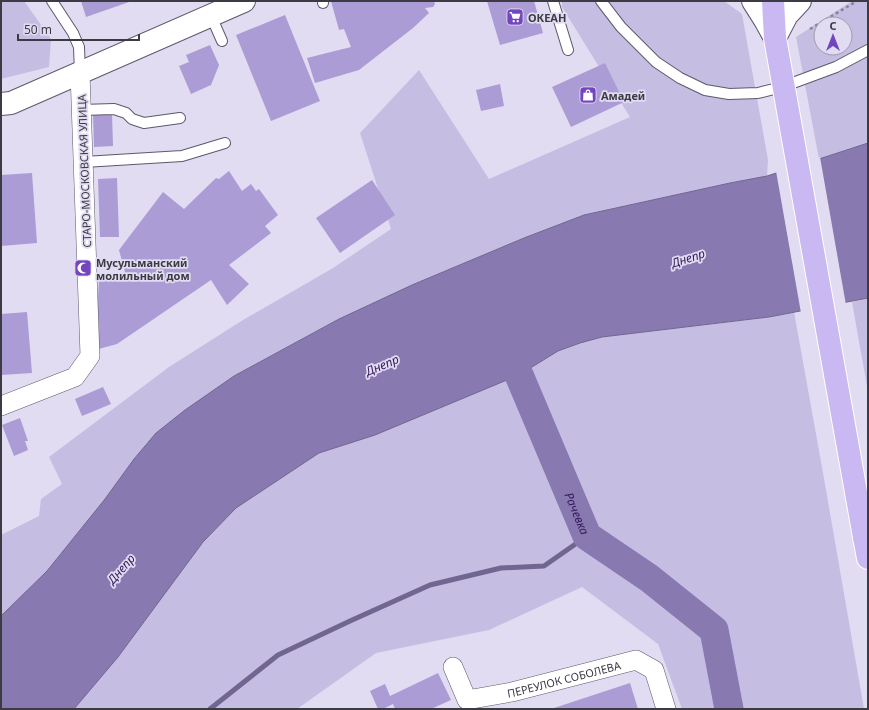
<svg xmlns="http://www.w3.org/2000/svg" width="869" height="710" font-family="'Noto Sans',sans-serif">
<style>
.green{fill:#c6bde3;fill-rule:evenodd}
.water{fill:#8879b0;stroke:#71668f}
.pier{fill:#e1dcf2}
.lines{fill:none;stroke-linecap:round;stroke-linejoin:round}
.stream{stroke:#71668f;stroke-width:5}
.river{stroke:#8879b0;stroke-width:29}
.building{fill:#ab9cd5}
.service-casing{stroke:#5d586b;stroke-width:12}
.minor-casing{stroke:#5d586b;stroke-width:20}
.tertiary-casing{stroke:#5d586b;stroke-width:24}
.primary-casing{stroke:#fff;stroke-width:24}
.path{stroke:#888493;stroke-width:2.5;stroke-dasharray:3 3;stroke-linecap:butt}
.service{stroke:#fff;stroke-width:10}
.minor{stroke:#fff;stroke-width:19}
.tertiary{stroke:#fff;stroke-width:22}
.primary{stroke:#cab8f3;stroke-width:22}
.primary-bridge-casing{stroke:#fff;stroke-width:24;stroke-linecap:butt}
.primary-bridge{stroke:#cab8f3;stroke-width:22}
.labels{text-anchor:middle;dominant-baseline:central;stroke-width:3.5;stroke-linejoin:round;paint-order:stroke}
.poi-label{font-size:11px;font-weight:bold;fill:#3c3a42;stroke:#e1dcf2;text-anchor:start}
.street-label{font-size:11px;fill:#3c3a42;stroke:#e1dcf2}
.water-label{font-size:12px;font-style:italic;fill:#33195c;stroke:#e1dcf2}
</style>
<rect width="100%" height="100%" fill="#e1dcf2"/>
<g class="green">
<path d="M1 1H24L51 39 49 67 1 79Z"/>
<path d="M562 1H724L742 14 768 160 767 176 730 183 584 215 524 238 412 285 339 319 234 376 185 410 156 433 134 459 105 499 47 571 1 616V535L39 516 41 499 62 484 49 457 169 367 243 320 333 268 391 229 360 133 419 70 489 179 630 117 562 7Z"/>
<path d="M852 1H868V143L819 159 796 37ZM821 24H845V48H821Z"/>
<path d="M868 298V392L852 302Z"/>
<path d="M794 312 825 484 864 709H682L658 644 582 587 489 630 376 653 297 709H74L118 657 203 542 236 508 319 453 375 435 519 375 558 351 580 343 602 337 769 317Z"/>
</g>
<path class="water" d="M868 143V298L769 317 602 337 580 343 558 351 519 375 375 435 319 453 236 508 203 542 118 657 74 709H1V616L47 571 105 499 134 459 156 433 185 410 234 376 339 319 412 285 524 238 584 215 730 183 767 176Z"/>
<path class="pier" d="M820 157 846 305 801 313 776 171Z"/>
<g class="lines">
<path class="stream" d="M210 709 278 655 350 621 430 585 501 568 544 566 587 536"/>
<path class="river" id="s1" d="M494 344 519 375 587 536 649 578 714 630 729 709"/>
</g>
<g class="building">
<path d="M81 1H132L86 17Z"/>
<path d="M331 1H434L435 4 433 7 425 8 429 13 413 28 359 70 315 83 307 58 351 47 344 29 339 30Z"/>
<path d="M487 1H534L543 33 500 45Z"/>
<path d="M285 15 320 101 271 121 236 35Z"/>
<path d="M210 45 219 65 211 85 191 94 179 66 189 62 186 55Z"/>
<path d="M605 63 624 102 571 127 552 87Z"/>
<path d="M500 84 504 106 481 111 476 90Z"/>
<path d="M112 114 113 146 94 147 93 115Z"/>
<path d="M229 171 242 191 251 184 256 191 259 189 278 215 265 226 271 233 229 265 249 284 227 305 211 280 117 344 95 350 99 280 126 276 119 250 163 192 184 209 216 178 219 179Z"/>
<path d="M32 173 37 243 1 246V175Z"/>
<path d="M117 178 119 237H100L98 179Z"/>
<path d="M372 180 395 215 340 253 316 218Z"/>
<path d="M27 312 32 373 1 375V314Z"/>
<path d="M103 387 111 404 82 416 75 399Z"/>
<path d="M20 418 28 441H25L28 450 14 456 2 425Z"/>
<path d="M438 673 451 700 431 709H395L393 704 383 709H378L370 691 385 684 390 696Z"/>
<path d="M630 683 638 709H551Z"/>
</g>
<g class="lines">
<g class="service-casing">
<g id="service">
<path d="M52 1 73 33 79 47 80 73"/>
<path d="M323 1V3"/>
<path d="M553 1 568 50"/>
<path d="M601 1 621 27 656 62 680 78 705 90 729 94 758 93 782 87 836 67 868 50"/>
<path d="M211 16 222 41"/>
<path d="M81 110 114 109 126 113 132 119 144 123 180 118"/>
<path d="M84 162 182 156 225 143"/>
</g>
</g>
<g class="minor-casing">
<g id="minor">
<path d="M1 406 75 377 90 356 80 73"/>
<path id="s2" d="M453 667 467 700 512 692 636 660 654 670 666 709"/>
</g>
</g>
<g class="tertiary-casing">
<g id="tertiary">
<path d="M753 1 765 20 775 38"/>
<path d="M775 38 787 15 800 1"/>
<path d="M1 104 11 103 244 1"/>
</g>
</g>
<g class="primary-casing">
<g id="primary">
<path d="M773 1 775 38"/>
<path d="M864 537 868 558"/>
</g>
</g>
<path class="path" d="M810 29 857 1"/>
<use href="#service" class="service"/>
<use href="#minor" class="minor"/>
<use href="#tertiary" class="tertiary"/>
<use href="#primary" class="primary"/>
<g class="primary-bridge-casing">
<path id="primary-bridge" d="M775 38 864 537"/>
</g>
<use href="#primary-bridge" class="primary-bridge"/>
</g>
<defs>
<g id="supermarket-square" transform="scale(0.9)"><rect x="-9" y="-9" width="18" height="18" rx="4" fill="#7346bf" stroke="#e1dcf2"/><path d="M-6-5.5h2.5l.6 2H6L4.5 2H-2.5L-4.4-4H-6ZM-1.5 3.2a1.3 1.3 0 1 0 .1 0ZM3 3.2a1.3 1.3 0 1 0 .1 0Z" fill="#fff"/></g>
<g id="shop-square" transform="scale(0.9)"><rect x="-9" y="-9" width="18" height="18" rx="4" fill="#7346bf" stroke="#e1dcf2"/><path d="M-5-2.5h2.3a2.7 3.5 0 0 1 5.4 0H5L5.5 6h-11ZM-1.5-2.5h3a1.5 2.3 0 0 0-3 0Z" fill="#fff"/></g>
<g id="mosque-square" transform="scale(0.9)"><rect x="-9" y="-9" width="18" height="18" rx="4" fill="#7346bf" stroke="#e1dcf2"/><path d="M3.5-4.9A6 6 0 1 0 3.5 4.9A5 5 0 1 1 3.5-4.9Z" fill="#fff"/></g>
</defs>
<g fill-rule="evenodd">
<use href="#supermarket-square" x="515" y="17"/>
<use href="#shop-square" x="588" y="95"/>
<use href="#mosque-square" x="83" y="268"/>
</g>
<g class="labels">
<g class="poi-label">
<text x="528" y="17">ОКЕАН</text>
<text x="601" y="95">Амадей</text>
<text x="96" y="262">Мусульманский<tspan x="96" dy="13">молильный дом</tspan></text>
</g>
<g class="street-label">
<text transform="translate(84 171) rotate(-92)">СТАРО-МОСКОВСКАЯ УЛИЦА</text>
<text stroke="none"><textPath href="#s2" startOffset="135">ПЕРЕУЛОК СОБОЛЕВА</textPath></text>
</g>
<g class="water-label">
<text transform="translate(688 258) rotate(-18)">Днепр</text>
<text transform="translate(382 365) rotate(-23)">Днепр</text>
<text stroke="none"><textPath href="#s1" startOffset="190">Рачевка</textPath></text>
<text transform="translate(121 569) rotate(-49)">Днепр</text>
</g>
</g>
<rect width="869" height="710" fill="none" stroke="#3c3a42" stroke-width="4"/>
<g transform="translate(833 36)"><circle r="19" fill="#e1dcf2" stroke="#9f9bac"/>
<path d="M0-3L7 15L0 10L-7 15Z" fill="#7346bf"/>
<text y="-6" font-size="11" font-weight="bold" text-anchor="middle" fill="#3c3a42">С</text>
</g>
<path d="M18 34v6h121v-6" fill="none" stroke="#3c3a42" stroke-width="2"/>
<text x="24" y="34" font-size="12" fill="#3c3a42" stroke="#e1dcf2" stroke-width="3" paint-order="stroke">50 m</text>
</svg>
